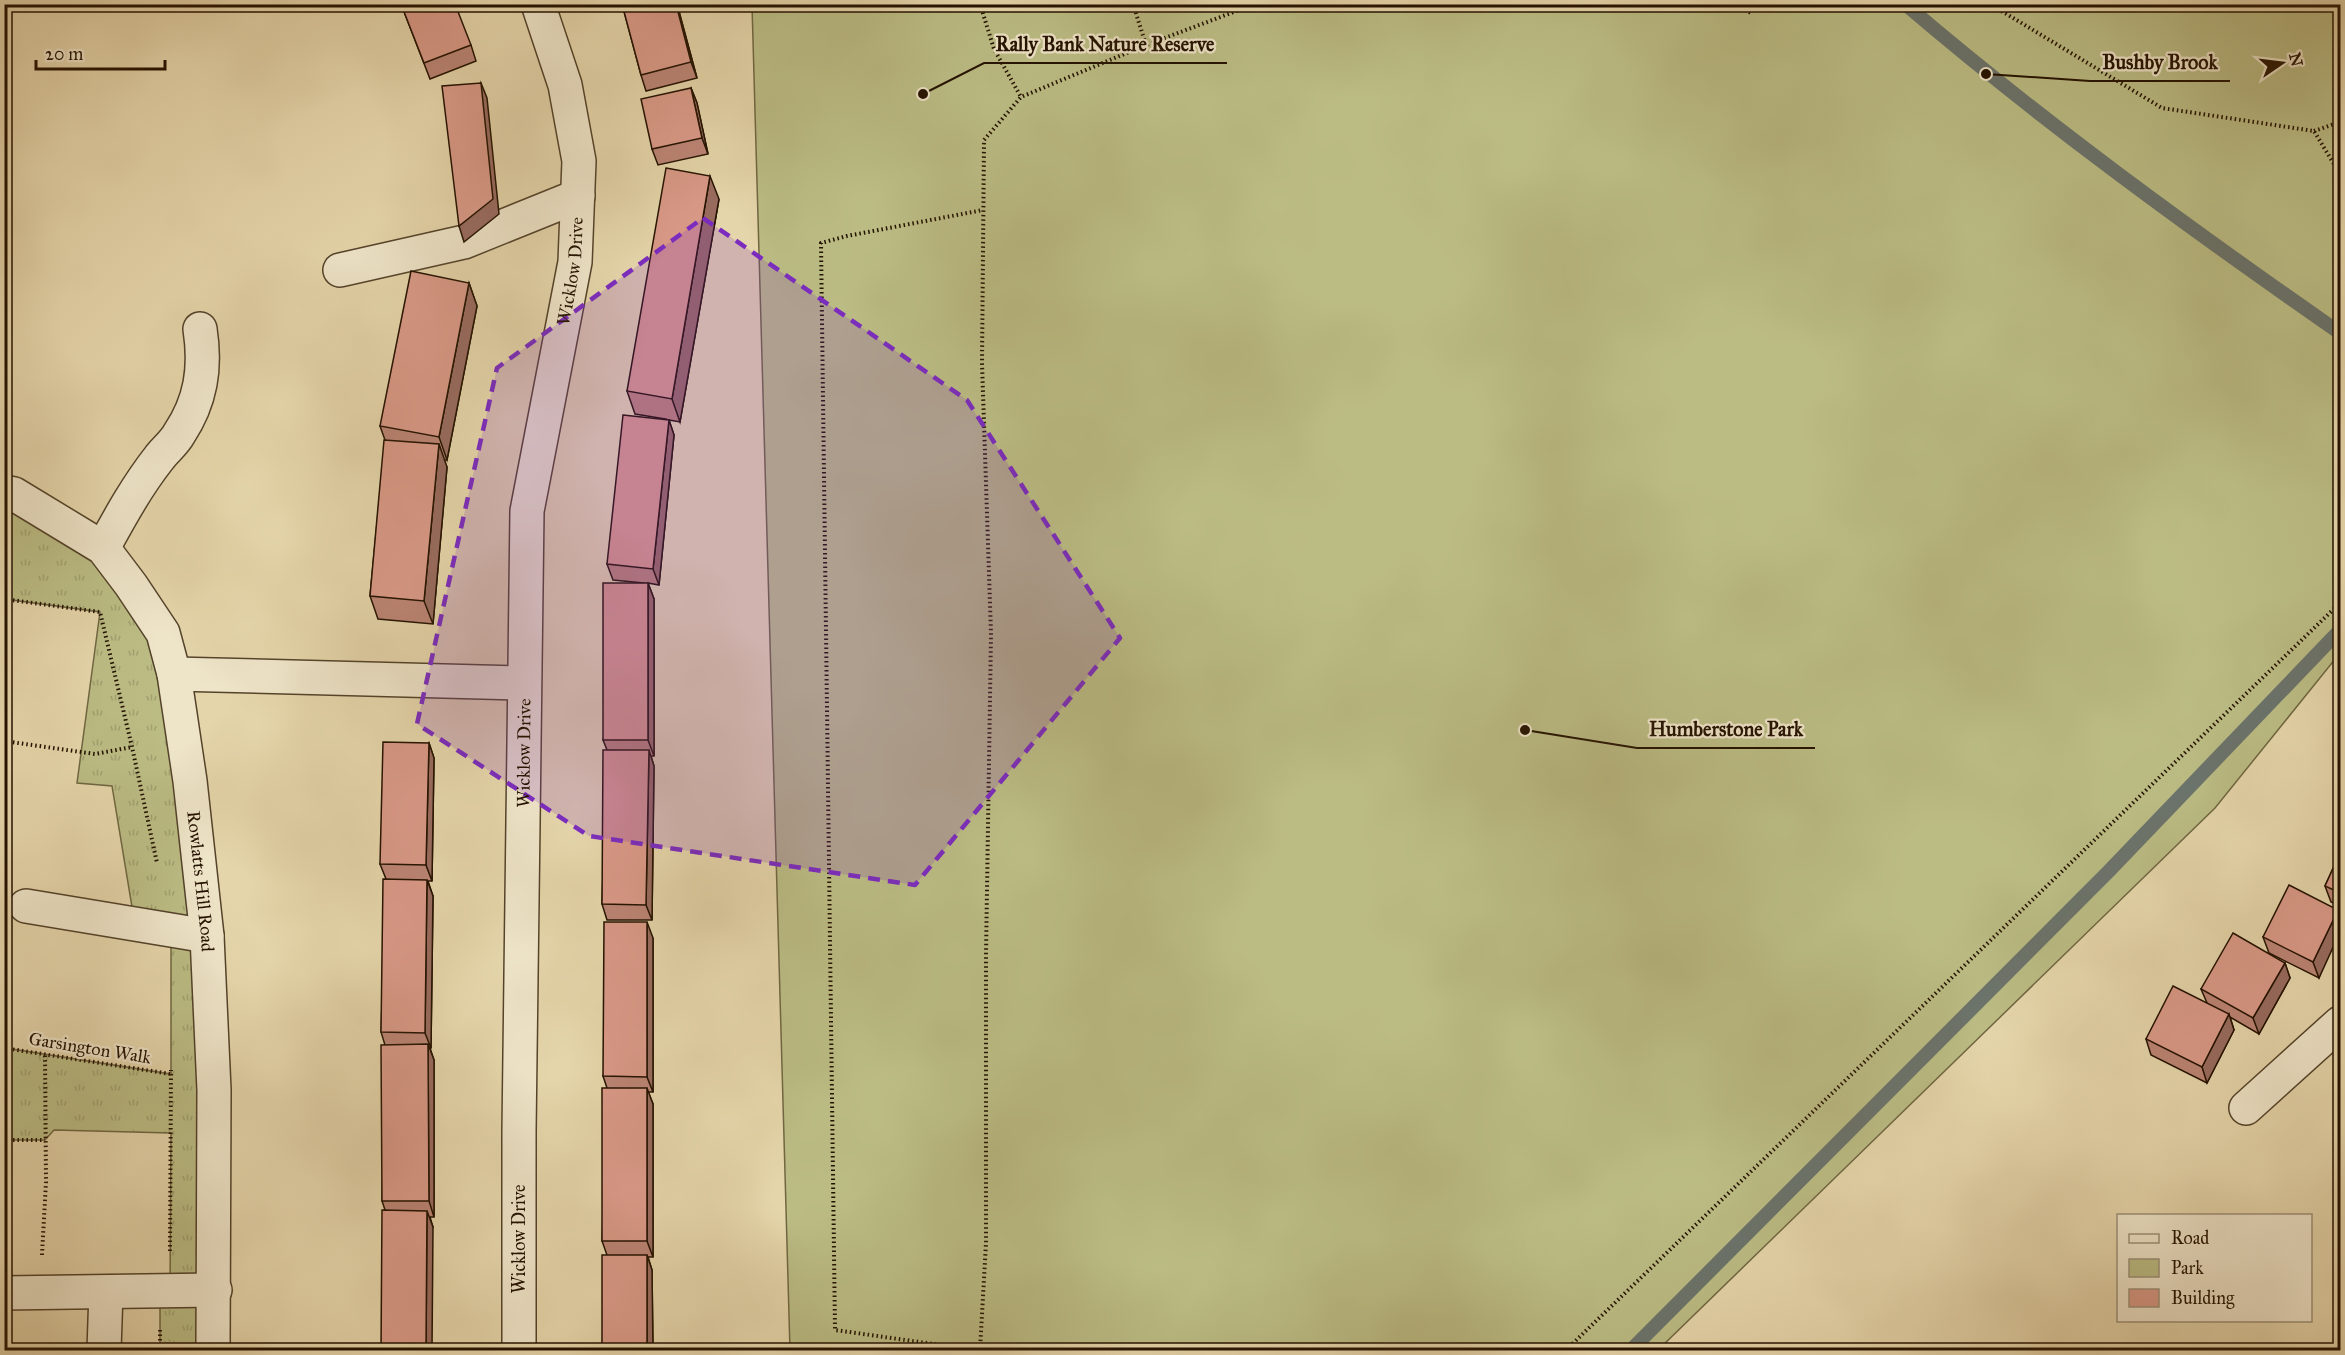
<svg xmlns="http://www.w3.org/2000/svg" width="2345" height="1355" font-family="'IM FELL Great Primer',serif">
<style>
.grass{fill:url(#grass-tufts);stroke:#706742;stroke-width:1.5}
.park{fill:#bbbc84;stroke:#706742;stroke-width:1.5}
.lines{fill:none;stroke-linecap:round;stroke-linejoin:round}
.stream{stroke:#6b746c;stroke-width:14}
.minor-casing{stroke:#54432a;stroke-width:36}
.path{stroke:#241200;stroke-width:4;stroke-dasharray:1.5 3;stroke-linecap:butt}
.minor{stroke:#eee4c8;stroke-width:33}
.wall{fill:#bb8474;stroke:#241200;stroke-width:1.5}
.shaded-wall{fill:#986b5e;stroke:#241200;stroke-width:1.5}
.building{fill:#d99987;stroke:#241200;stroke-width:1.5}
.marked{fill:#7b2cbf;fill-opacity:0.2;stroke:#7b2cbf;stroke-width:4.5;stroke-dasharray:12 8;stroke-linejoin:round}
.labels{text-anchor:middle;dominant-baseline:central;stroke-width:4.5;stroke-linejoin:round;paint-order:stroke}
.street-label{font-size:18px;fill:#241200;stroke:#eee4c8}
.leader{fill:none;stroke:#241200;stroke-width:2}
.callout-dot{fill:#241200;stroke:#eee4c8;stroke-width:2}
.callout-label{font-size:20px;text-anchor:middle;font-weight:bold;fill:#241200;stroke:#eee4c8;stroke-width:4.5;stroke-linejoin:round;paint-order:stroke}
</style>
<defs>
<pattern id="grass-tufts" width="24" height="20" patternUnits="userSpaceOnUse" patternTransform="scale(1.5)"><rect width="24" height="20" fill="#bbbc84"/><path d="M3 7l-1-3M5 7V3M7 7l1-3M15 17l-1-3M17 17v-4M19 17l1-3" fill="none" stroke="#a1a170"/></pattern>
</defs>
<rect width="100%" height="100%" fill="#e5d5aa"/>
<filter id="stains"><feTurbulence type="fractalNoise" baseFrequency=".00333" numOctaves="4"/><feColorMatrix values="0 0 0 0 .2 0 0 0 0 .09 0 0 0 0 .02 0 0 0 .5 -.17"/></filter>
<radialGradient id="worn" r=".72"><stop offset=".6" stop-color="#630" stop-opacity="0"/><stop offset="1" stop-color="#630" stop-opacity=".3"/></radialGradient>
<path class="grass" d="M5 492 103 548 163 633 190 781 213 1350H160V1291H170L171 1133 54 1130 45 1140H5V1048L171 1074V932L135 925 112 786 77 783 100 612 5 599Z"/>
<path class="park" d="M752 5H2340V653L2215 808 1658 1350H790Z"/>
<g class="lines">
<g class="stream">
<path d="M1905 4C2043 122 2192 230 2340 333"/>
<path d="M1631 1350 2109 871 2340 630"/>
</g>
<g class="minor-casing">
<g id="minor">
<path d="M340 270 464 242 578 196"/>
<path id="s1" d="M4 492 14 494 103 548 131 585 163 633 174 674 190 781 207 936 214 1090 213 1350"/>
<path d="M103 548C120 517 137 486 159 458 165 450 174 443 179 434 201 401 206 368 200 329"/>
<path d="M174 674 524 683"/>
<path d="M26 906 207 936"/>
<path d="M2246 1108 2340 1023"/>
<path d="M4 1293 215 1290"/>
<path d="M104 1350 106 1292"/>
<path id="s2" d="M519 1350V1132L527 511 575 262 579 161 565 85 538 4"/>
</g>
</g>
<g class="path">
<path d="M980 4 994 49 1021 97"/>
<path d="M1133 4 1146 45"/>
<path d="M1733 4 1751 13 1758 4"/>
<path d="M1990 4 2162 108 2314 131 2340 174"/>
<path d="M2314 131 2340 122"/>
<path d="M4 599 100 612 132 747 157 863"/>
<path d="M4 741 95 754 132 747"/>
<path d="M4 1048 171 1074"/>
<path d="M4 1140H45"/>
<path d="M170 1251 171 1070"/>
<path d="M42 1255 46 1182 45 1055"/>
<path d="M160 1330V1350"/>
<path d="M976 1350 835 1330 821 243 847 236 983 210"/>
<path d="M980 1350 986 1243V954L991 634 982 363 984 140 1021 97 1146 45 1255 4"/>
<path d="M1566 1350 2340 603"/>
</g>
<use href="#minor" class="minor"/>
</g>
<g class="wall">
<path d="M401 4 471 45 476 61 430 79Z"/>
<path d="M622 4H677L697 78 646 91 641 75Z"/>
<path d="M691 88 697 103 708 154 658 165 652 149Z"/>
<path d="M719 199 680 422 669 420 674 435 659 585 648 583 654 599V756H651L654 766 652 920H607L602 904 607 750 603 740 643 583 613 580 607 564 666 419 635 414 627 391Z"/>
<path d="M469 283 477 306 447 460H444L447 467 433 624 378 619 370 596 385 440 380 426Z"/>
<path d="M429 743 434 758 432 881H428L433 896 431 1048H430L434 1060V1217H430L433 1227 385 1210 382 1201 385 1045 381 1032 386 879 380 864Z"/>
<path d="M2340 853V906L2331 902 2325 886Z"/>
<path d="M2338 910 2319 978 2269 953 2263 937Z"/>
<path d="M653 938V1092H648L653 1104V1257H648L652 1270 653 1350H602L607 1255 602 1241 607 1088 603 1076Z"/>
<path d="M2285 963 2290 978 2259 1034 2230 1017 2234 1030 2207 1083 2151 1055 2146 1039 2207 1003 2201 989Z"/>
</g>
<g class="shaded-wall">
<path d="M676 4H677L697 78 691 62Z"/>
<path d="M481 83 487 98 499 214 464 242 459 226Z"/>
<path d="M691 88 697 103 708 154 702 138Z"/>
<path d="M710 176 719 199 680 422 672 399Z"/>
<path d="M469 283 477 306 447 460 439 437Z"/>
<path d="M669 420 674 435 659 585 653 569Z"/>
<path d="M439 444 447 467 433 624 424 601Z"/>
<path d="M648 583 654 599V756L648 740Z"/>
<path d="M429 743 434 758 432 881 426 865Z"/>
<path d="M649 750 654 766 652 920 646 905Z"/>
<path d="M427 880 433 896 431 1048 425 1033Z"/>
<path d="M2338 910 2340 918V932L2319 978 2313 962Z"/>
<path d="M647 922 653 938V1092L647 1077Z"/>
<path d="M2285 963 2290 978 2259 1034 2253 1018Z"/>
<path d="M2229 1014 2234 1030 2207 1083 2202 1067Z"/>
<path d="M428 1044 434 1060V1217L429 1201Z"/>
<path d="M647 1088 653 1104V1257L647 1241Z"/>
<path d="M427 1211 433 1227 432 1350H426Z"/>
<path d="M647 1255 652 1270 653 1350H647Z"/>
</g>
<g class="building">
<path d="M401 4H455L471 45 424 63Z"/>
<path d="M622 4H676L691 62 641 75Z"/>
<path d="M481 83 493 199 459 226 442 86Z"/>
<path d="M691 88 702 138 652 149 641 99Z"/>
<path d="M666 168 710 176 672 399 627 391Z"/>
<path d="M411 271 469 283 439 437 380 426Z"/>
<path d="M623 415 669 420 653 569 607 564Z"/>
<path d="M384 440 439 444 424 601 370 596Z"/>
<rect x="603" y="583" width="45" height="157"/>
<path d="M383 742 429 743 426 865 380 864Z"/>
<path d="M603 750H649L646 905 602 904Z"/>
<path d="M2340 853V893L2325 886Z"/>
<path d="M383 879 427 880 425 1033 381 1032Z"/>
<path d="M2289 885 2338 910 2313 962 2263 937Z"/>
<path d="M604 922H647V1077L603 1076Z"/>
<path d="M2233 933 2285 963 2253 1018 2201 989Z"/>
<path d="M2173 986 2229 1014 2202 1067 2146 1039Z"/>
<path d="M428 1044 429 1201H382L381 1045Z"/>
<rect x="602" y="1088" width="45" height="153"/>
<path d="M382 1210 427 1211 426 1350H381Z"/>
<rect x="602" y="1255" width="45" height="95"/>
</g>
<path class="marked" d="M703 218 967 400 1120 638 915 885 589 836 417 724 497 368Z"/>
<g class="labels">
<g class="street-label">
<text stroke="none"><textPath href="#s2" startOffset="1083">Wicklow Drive</textPath></text>
<text stroke="none"><textPath href="#s2" startOffset="597">Wicklow Drive</textPath></text>
<text stroke="none"><textPath href="#s1" startOffset="470">Rowlatts Hill Road</textPath></text>
<text transform="translate(90 1048) rotate(9)">Garsington Walk</text>
<text transform="translate(519 1239) rotate(-90)">Wicklow Drive</text>
</g>
</g>
<path class="leader" d="M923 94L984 63H1227M1986 74L2090 81H2230M1525 730L1637 748H1815"/>
<g class="callout-dot">
<circle cx="923" cy="94" r="6"/>
<circle cx="1986" cy="74" r="6"/>
<circle cx="1525" cy="730" r="6"/>
</g>
<g class="callout-label">
<text x="1105" y="51">Rally Bank Nature Reserve</text>
<text x="2160" y="69">Bushby Brook</text>
<text x="1726" y="736">Humberstone Park</text>
</g>
<rect width="2345" height="1355" fill="none" stroke="#e5d5aa" stroke-width="24"/>
<rect x="6" y="6" width="2333" height="1343" fill="none" stroke="#241200" stroke-width="3"/>
<rect x="12" y="12" width="2321" height="1331" fill="none" stroke="#241200" stroke-width="1.5"/>
<rect x="2117" y="1214" width="195" height="108" fill="#eee4c8" stroke="#9d9078" stroke-width="1.5"/>
<rect x="2129" y="1234" width="30" height="9" fill="#eee4c8" stroke="#9d9078" stroke-width="1.5"/>
<text x="2171" y="1244" font-size="18" fill="#241200">Road</text>
<rect x="2129" y="1259" width="30" height="18" fill="#bbbc84" stroke="#9d9078" stroke-width="1.5"/>
<text x="2171" y="1274" font-size="18" fill="#241200">Park</text>
<rect x="2129" y="1289" width="30" height="18" fill="#d99987" stroke="#9d9078" stroke-width="1.5"/>
<text x="2171" y="1304" font-size="18" fill="#241200">Building</text>
<g transform="translate(2282 63) rotate(76)" stroke="#eee4c8" stroke-width="4.5" paint-order="stroke">
<path d="M0-4.5L10 22L0 15L-10 22Z" fill="#241200"/>
<text y="-9" font-size="16" font-weight="bold" text-anchor="middle" fill="#241200">N</text>
</g>
<path d="M36 60v9h129v-9" fill="none" stroke="#241200" stroke-width="3"/>
<text x="45" y="60" font-size="18" fill="#241200" stroke="#eee4c8" stroke-width="4.5" paint-order="stroke">20 m</text>
<rect width="100%" height="100%" filter="url(#stains)"/>
<rect width="100%" height="100%" fill="url(#worn)"/>
</svg>
